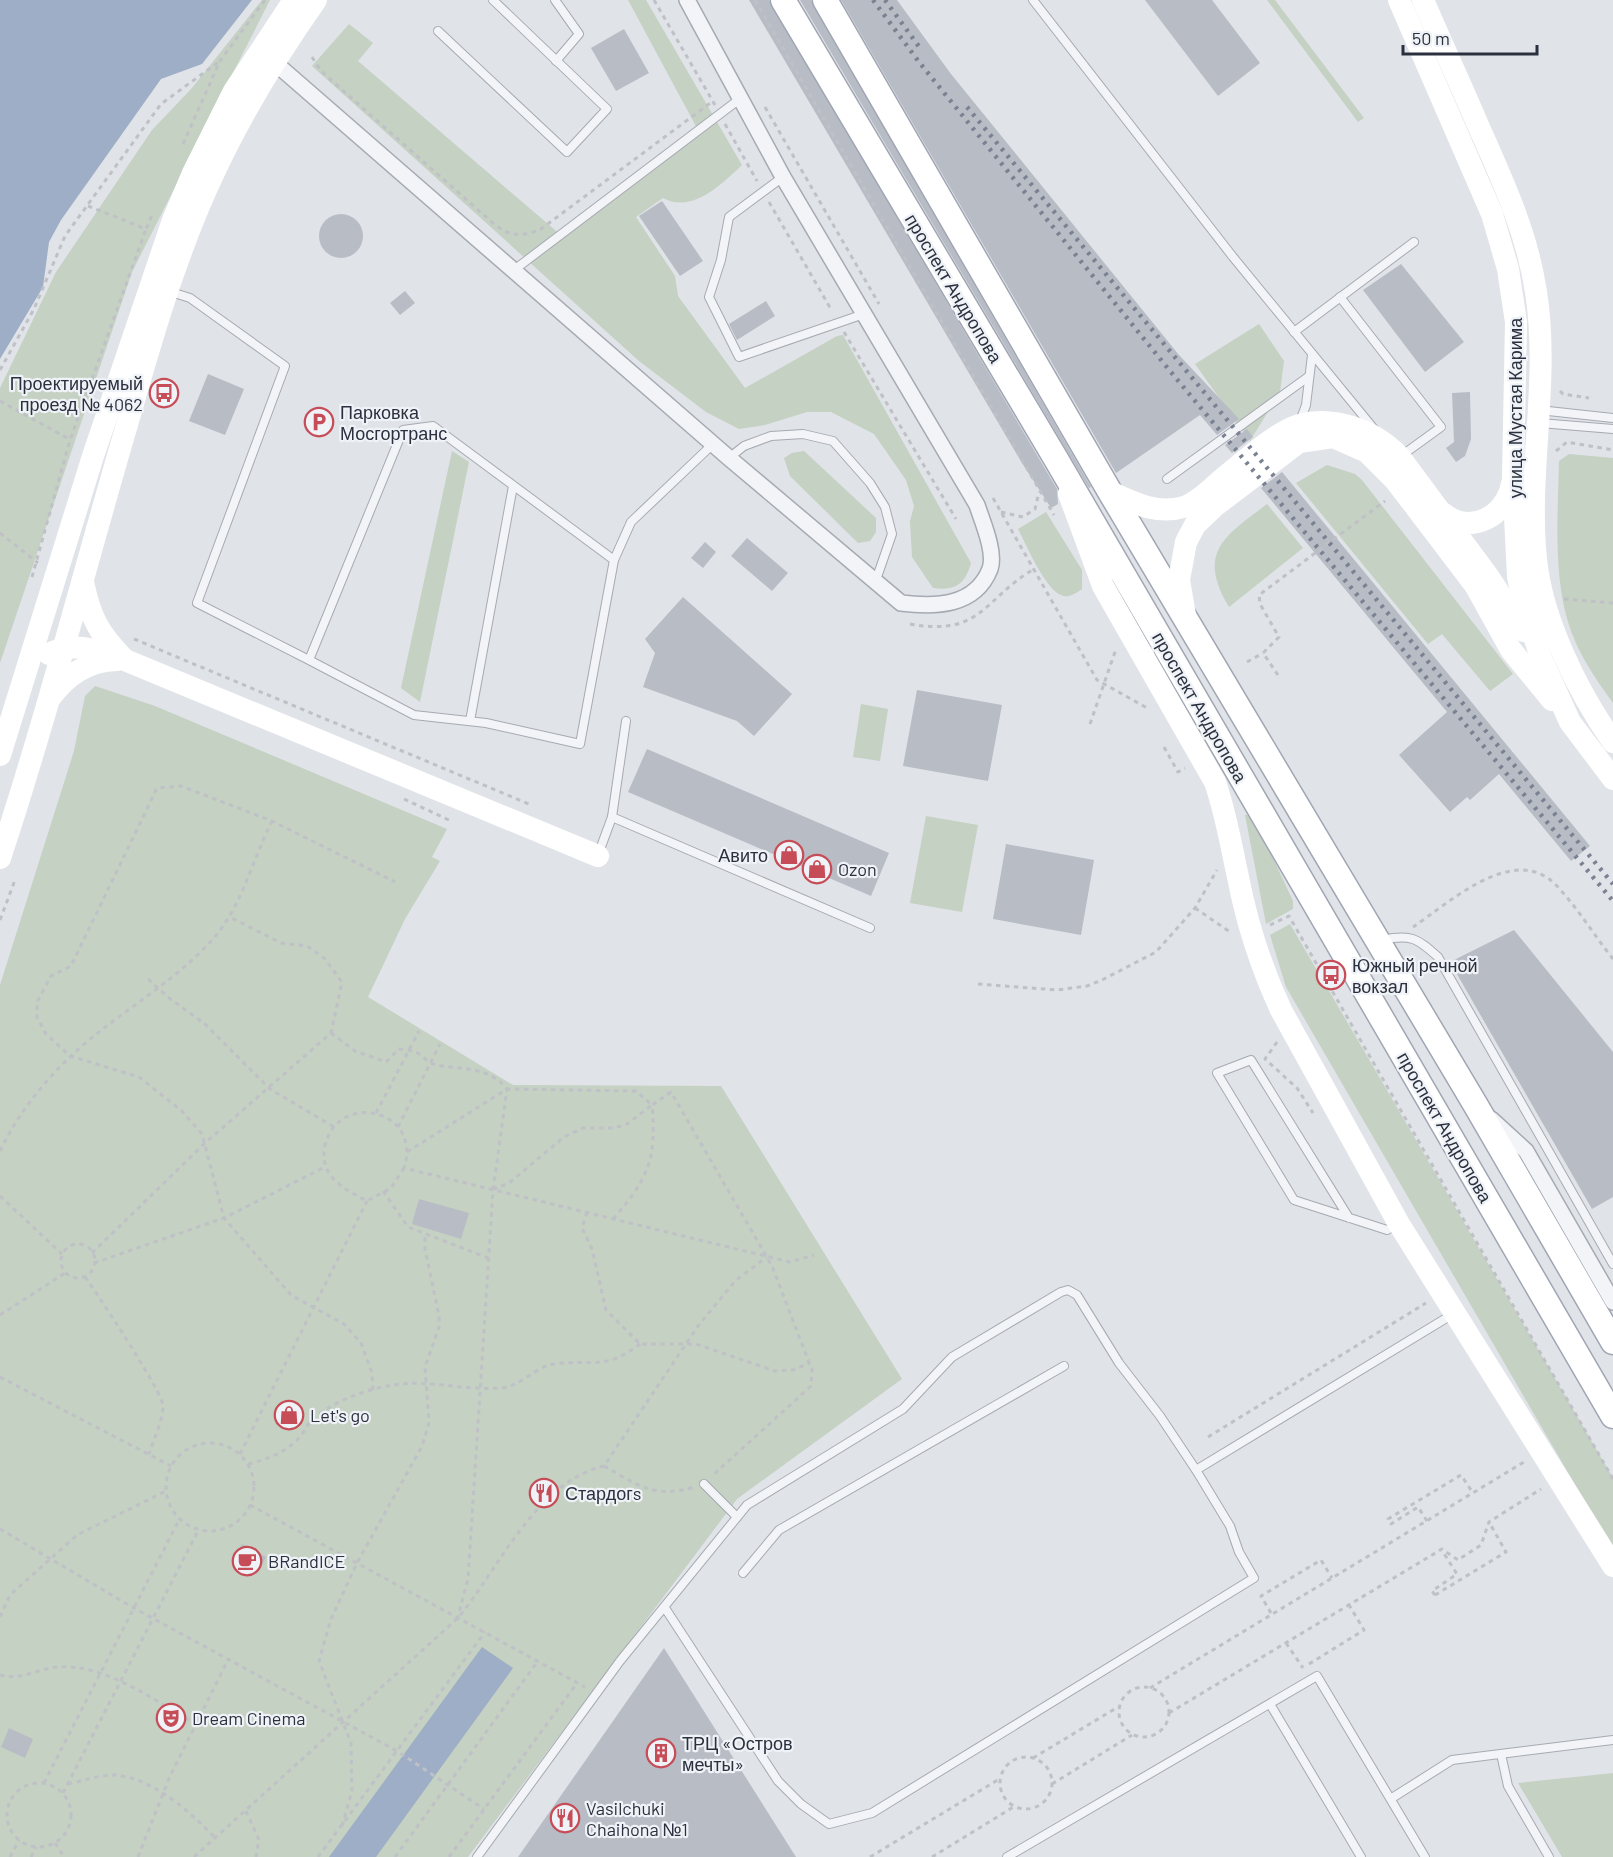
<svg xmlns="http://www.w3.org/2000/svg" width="1613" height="1857" font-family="Barlow,sans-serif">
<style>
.green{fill:#c5d1c2}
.water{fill:#9daec6}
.building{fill:#b8bcc5}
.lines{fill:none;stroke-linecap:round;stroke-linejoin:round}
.lane-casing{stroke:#a6aab2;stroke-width:10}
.street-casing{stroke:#a6aab2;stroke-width:18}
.primary-casing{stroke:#a0a6b3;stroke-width:27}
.path{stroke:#bfc1c7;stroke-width:3;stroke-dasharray:4.5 4.5;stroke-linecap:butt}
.lane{stroke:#f3f4f7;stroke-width:8}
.street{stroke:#f3f4f7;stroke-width:15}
.secondary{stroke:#fff;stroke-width:22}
.primary{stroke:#fff;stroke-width:24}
.rail{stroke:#7a8191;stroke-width:4.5;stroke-dasharray:3 6;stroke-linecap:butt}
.labels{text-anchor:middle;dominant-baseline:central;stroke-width:4.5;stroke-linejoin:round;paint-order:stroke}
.street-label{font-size:18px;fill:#2a303e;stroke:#eff2f6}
.poi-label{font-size:18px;fill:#2a303e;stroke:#eff2f6;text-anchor:start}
</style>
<rect width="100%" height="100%" fill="#e0e3e8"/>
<g class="green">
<path d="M262 0H270L132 272 0 663V388L56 272 152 130 192 88Z"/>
<path d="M628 0H646L742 165C722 184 692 214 663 198L636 217 675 276 678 296 745 388 837 336 843 335 971 563C965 584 956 591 933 588L912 557 910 521 914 506 906 480 874 434 831 412H807L765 425 739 429 706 412 639 361 312 66 349 24 373 43 358 61 562 236 698 130Z"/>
<path d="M1267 0H1275L1364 118 1358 122Z"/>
<path d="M1259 324 1284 361 1280 392 1250 441 1195 364Z"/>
<path d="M452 451 469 462 420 702 401 688Z"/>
<path d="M804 451 876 518V532L870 541 858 543 790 476 784 458 792 453Z"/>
<path d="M1569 454 1613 458V703C1595 678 1577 652 1568 622 1553 571 1558 513 1559 461Z"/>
<path d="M1327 465 1355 474 1362 480 1513 674 1490 691 1442 634 1428 644 1296 483Z"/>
<path d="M1267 504 1303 548 1229 607C1196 552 1225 536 1267 504Z"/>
<path d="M1046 512 1082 570V589C1076 593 1068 599 1061 595 1045 589 1026 544 1018 529Z"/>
<path d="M95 686 155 706 447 829 432 857 440 861 405 919 368 997 513 1085 721 1086 902 1379 737 1499 468 1857H0V985L74 751 85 696Z"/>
<path d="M861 704 888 709 880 761 853 757Z"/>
<path d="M1245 815H1248L1273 858 1293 901V909L1266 924Z"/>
<path d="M926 816 978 825 962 912 910 903Z"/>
<path d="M1290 924 1613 1478V1550L1286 987 1270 935Z"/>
<path d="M1613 1773V1857H1562L1518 1783Z"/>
</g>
<g class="water">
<path d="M0 0H252L202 64 161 79 61 220 49 242 43 287 0 359Z"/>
<path d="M482 1647 513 1668 376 1857H329Z"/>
</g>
<g class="building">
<path d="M749 0H769L1057 489 1058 504 1051 508 1022 463Z"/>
<path d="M800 0H811L1091 487 1089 488Z"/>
<path d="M841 0H897L951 74 1179 355 1239 419 1217 435 1200 415 1116 473Z"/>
<path d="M1145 0H1212L1260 63 1218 96Z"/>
<path d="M624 29 649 73 616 91 591 48Z"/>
<path d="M662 201 703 261 680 276 639 216Z"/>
<circle cx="341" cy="236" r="22"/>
<path d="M1401 264 1464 342 1425 372 1363 290Z"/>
<path d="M405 291 415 303 400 315 390 303Z"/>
<path d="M766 301 775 316 737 340 729 324Z"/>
<path d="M208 374 244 389 225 435 189 421Z"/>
<path d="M1470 392 1471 439 1465 456 1456 462 1446 448 1454 442 1452 393Z"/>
<path d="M1247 429 1253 437 1232 453 1225 445Z"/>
<path d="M1282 472 1590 846 1571 861 1499 774 1470 800 1467 797 1450 812 1399 755 1447 712 1261 488Z"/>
<path d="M747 538 788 573 772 591 731 556Z"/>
<path d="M705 542 716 552 703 568 691 558Z"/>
<path d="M683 597 792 694 754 736 737 721 643 687 655 653 645 639Z"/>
<path d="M917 690 1002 705 988 781 903 766Z"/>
<path d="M647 749 889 853 871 896 628 792Z"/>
<path d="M1006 844 1094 860 1081 935 993 919Z"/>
<path d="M1514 930 1613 1052V1197L1592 1209 1450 962Z"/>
<path d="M419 1199 469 1213 461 1239 412 1224Z"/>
<path d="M242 1544 266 1557 257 1574 233 1562Z"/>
<path d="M664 1648 796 1857H518Z"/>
<path d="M9 1728 33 1739 25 1758 1 1747Z"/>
</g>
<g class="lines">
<g class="lane-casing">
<g id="lane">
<path d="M555 0 579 34 556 61"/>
<path d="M1033 0 1233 257 1374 429"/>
<path d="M438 31 567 152 607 109 493 0"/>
<path d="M783 177 729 217 721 260 709 297 739 357 864 314"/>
<path d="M514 270 741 98"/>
<path d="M171 292 190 298 285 366 197 603 309 660 403 430 433 426 614 560 580 744 486 723 414 715 309 660"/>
<path d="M1340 297 1441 427 1401 456"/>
<path d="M1294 332 1414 242"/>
<path d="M1539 410 1613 418"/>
<path d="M1300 421 1306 405 1312 355"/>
<path d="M1540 423 1613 429"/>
<path d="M729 458 744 446 771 436 803 434 833 441 870 483 885 507 892 534 876 580"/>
<path d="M1167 479 1308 377"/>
<path d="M614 560 631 522 713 444"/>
<path d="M470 721 513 486"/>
<path d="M612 817 626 721"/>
<path d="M598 855 612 817 870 928"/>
<path d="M1382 940C1411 934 1417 938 1438 957L1613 1264"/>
<path d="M1349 1218 1251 1060 1217 1073 1294 1200 1387 1230 1396 1225"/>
<path d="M1196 1470 1453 1314"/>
<path d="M704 1484 737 1517"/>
<path d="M743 1573 779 1530 1064 1366"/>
<path d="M1270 1704 1361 1857"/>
<path d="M1501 1754 1508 1786 1549 1857"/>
<path d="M1392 1798 1452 1760 1613 1740"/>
<path d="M477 1857 620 1661 747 1505 903 1409 952 1357 1061 1292 1068 1290 1077 1295 1119 1363 1160 1416 1196 1470 1230 1526 1239 1552 1254 1578 872 1813 829 1824 801 1804 778 1781 665 1608"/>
<path d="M1007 1857 1317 1676 1425 1857"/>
</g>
</g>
<g class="street-casing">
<g id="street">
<path d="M274 62 729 458 901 603C935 607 975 607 990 569 996 552 982 521 977 505L783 177 687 0"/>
<path d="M1491 1119 1526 1151 1613 1302"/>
</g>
</g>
<g class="primary-casing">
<g id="primary">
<path d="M783 0 1056 459 1613 1416"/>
<path d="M825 0 1110 492 1475 1104 1613 1342"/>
</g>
</g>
<g class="path">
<path d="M654 0 715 105"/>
<path d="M755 0 1054 515"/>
<path d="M312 57 321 71 494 224C510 237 522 237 541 229L713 101"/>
<path d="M765 107 879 304"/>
<path d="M725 124 757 181"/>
<path d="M183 144 220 61 265 0"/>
<path d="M769 202 832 311"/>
<path d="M88 206 146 229 152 215"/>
<path d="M844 332 956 519"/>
<path d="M0 370 34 309 65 236 161 104 220 61"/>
<path d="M1560 391 1563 394 1589 398"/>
<path d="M0 401 69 439"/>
<path d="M1556 451 1567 442 1613 450"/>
<path d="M993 498 1097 680 1149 709"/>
<path d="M1001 512 1023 517 1035 509 1039 492"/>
<path d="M0 533 38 563"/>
<path d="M32 577 70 440 146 229"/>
<path d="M1564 599 1613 603"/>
<path d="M910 624C982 637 983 599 1034 569"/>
<path d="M134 639 529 804"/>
<path d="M1247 662 1263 653"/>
<path d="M1278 675 1263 653 1279 637 1260 604 1259 595 1385 501"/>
<path d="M1090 724 1116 649"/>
<path d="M1164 747 1178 772 1185 768"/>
<path d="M404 799 451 821"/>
<path d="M1195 908 1230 932"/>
<path d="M0 920 15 880"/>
<path d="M1270 925 1289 916 1613 1479"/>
<path d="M1413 927C1449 903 1514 842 1556 885 1577 907 1594 935 1613 959"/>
<path d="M148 979 169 998 205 1024 270 1089 334 1127"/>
<path d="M978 984 1057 990 1087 986 1102 980 1156 952 1195 908 1217 870"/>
<path d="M331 1033 355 1051 386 1062 399 1049C405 1050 412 1050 418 1053 423 1056 427 1062 433 1064 460 1071 486 1064 507 1089L493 1190 468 1579 458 1616"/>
<path d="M1277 1042 1265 1059 1297 1088 1313 1113"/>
<path d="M376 1113 419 1031"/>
<path d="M398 1127 440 1044"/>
<path d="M0 1151C22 1105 59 1063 99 1032 137 1002 180 976 213 939 242 906 252 861 272 821"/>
<path d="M407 1152 507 1089 636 1091 652 1105 627 1124 615 1128H583L564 1137 509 1183 494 1189"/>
<path d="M404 1168 391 1188 367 1201C344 1189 318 1176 325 1145 339 1090 423 1110 404 1168L790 1262 814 1255"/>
<path d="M383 1191 408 1227 488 1258"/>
<path d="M0 1196 62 1254"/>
<path d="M587 1212 582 1228 592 1249 606 1310 640 1344H696L775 1371 793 1370 810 1363"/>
<path d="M613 1219C648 1179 657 1159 652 1105L671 1092 772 1266 812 1370 811 1386 712 1476"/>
<circle cx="78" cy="1261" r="17"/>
<path d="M92 1253 204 1144 331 1033 342 982 324 958 307 946 281 943 230 917"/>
<path d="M94 1263 224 1218 325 1167"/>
<path d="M85 1277C96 1292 164 1394 163 1406 163 1421 153 1440 149 1454"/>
<path d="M0 1315 65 1273"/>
<path d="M0 1377 171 1466"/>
<path d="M373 1390 372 1373 361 1343 344 1324 291 1295 224 1218 202 1134 182 1111 139 1077 70 1056 46 1034 37 1017V1002L51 976 71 966 157 788 181 786 272 821 395 882"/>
<path d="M1208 1437 1426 1303"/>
<circle cx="210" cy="1487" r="44"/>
<path d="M240 1454 367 1201"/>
<path d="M248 1464C268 1459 285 1453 300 1437 305 1431 307 1424 313 1419 331 1403 359 1392 383 1387 423 1377 461 1391 500 1388 520 1387 535 1367 554 1364 592 1359 605 1371 640 1344"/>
<path d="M604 1466C637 1485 655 1499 694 1487"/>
<path d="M250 1505 585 1687"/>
<path d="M1427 1521 1418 1507 1391 1524 1388 1519 1461 1475 1473 1493"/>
<path d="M0 1529 132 1607 397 1751 484 1809"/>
<path d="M1435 1595 1506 1552 1489 1522"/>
<path d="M1435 1595 1432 1591 1457 1574 1443 1552"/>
<path d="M1271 1613 1261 1596 1321 1560 1332 1578"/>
<path d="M0 1617 10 1595 77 1535 166 1491"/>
<path d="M1286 1643 1303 1668"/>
<path d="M1309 1664 1364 1630 1349 1605"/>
<path d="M0 1675C21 1681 38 1668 59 1667 107 1664 156 1702 196 1724"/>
<circle cx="1144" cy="1712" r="25"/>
<path d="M1150 1688 1524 1462"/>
<path d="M1169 1713 1442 1549 1458 1560 1481 1545 1489 1522 1541 1489"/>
<circle cx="1026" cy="1783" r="26"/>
<path d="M1033 1758 1118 1707"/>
<circle cx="39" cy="1815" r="32"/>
<path d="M44 1783 180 1518"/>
<path d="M68 1784C82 1781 99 1775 114 1775 151 1777 191 1812 215 1838"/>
<path d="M1052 1784 1132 1735"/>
<path d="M63 1793 199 1529"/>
<path d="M246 1811 259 1840 256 1857"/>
<path d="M342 1826 352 1791 351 1743 319 1661 331 1619 357 1563 422 1446 429 1423 425 1367 439 1327V1316L425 1249V1234"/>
<path d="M55 1843 64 1857"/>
<path d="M10 1857 19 1840"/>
<path d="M31 1857 36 1847"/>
<path d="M138 1857 170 1776 228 1660"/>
<path d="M194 1857 458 1618C500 1567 536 1482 604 1466L698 1326 736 1280 767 1257"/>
<path d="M318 1857 485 1632"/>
<path d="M395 1857 538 1661"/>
<path d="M449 1857 577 1683"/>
<path d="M870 1857 1001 1778"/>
<path d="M932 1857 1015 1806"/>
</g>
<use href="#lane" class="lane"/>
<use href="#street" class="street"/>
<g class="secondary">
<path d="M1399 0 1492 214 1508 269 1516 322 1513 476 1518 577 1524 605 1541 658 1570 722 1613 779"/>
<path d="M1423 0C1441 42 1460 83 1478 125 1502 179 1527 232 1536 292 1550 380 1527 471 1536 559 1542 620 1578 692 1613 742"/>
<path d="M1110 492C1134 503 1157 515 1184 507 1197 503 1211 489 1221 480 1240 465 1277 431 1299 425 1335 415 1375 431 1399 456L1488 576 1524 631"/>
<path d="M1069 494 1103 586 1215 782C1226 814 1231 845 1238 877 1247 924 1261 967 1281 1010L1399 1224 1613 1566"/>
<path d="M1443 513C1470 536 1507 516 1512 483"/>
<path d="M83 582C90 617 99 634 124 659"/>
<path d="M1185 615 1179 580 1186 542 1195 525 1215 506 1299 442 1333 437 1367 452 1395 480 1475 585 1511 650 1552 700"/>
<path d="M49 654C75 640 100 652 125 660L598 856"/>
<path d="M50 698C67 675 87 661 117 660"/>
<path d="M0 755 93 456 173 220 193 173 234 91 294 0"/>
<path d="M0 858C47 716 84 571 126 428 150 344 174 259 211 179 240 115 276 57 316 0"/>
</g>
<use href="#primary" class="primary"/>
<g class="rail">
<path d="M873 0 919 62 1170 371 1613 901"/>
<path d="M885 0 920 48"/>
<path d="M967 107 1613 884"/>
</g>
</g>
<defs>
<g id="bus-ring" transform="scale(1.5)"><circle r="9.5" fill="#eff2f6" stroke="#c64d57" stroke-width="1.5"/><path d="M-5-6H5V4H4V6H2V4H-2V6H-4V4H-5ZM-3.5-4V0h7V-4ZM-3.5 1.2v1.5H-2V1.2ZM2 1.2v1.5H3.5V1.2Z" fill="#c64d57"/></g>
<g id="parking-ring" transform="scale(1.5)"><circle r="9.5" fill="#eff2f6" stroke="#c64d57" stroke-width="1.5"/><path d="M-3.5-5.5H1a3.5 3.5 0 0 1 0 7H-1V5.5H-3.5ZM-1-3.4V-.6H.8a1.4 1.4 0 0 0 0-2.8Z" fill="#c64d57"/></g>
<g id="shop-ring" transform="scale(1.5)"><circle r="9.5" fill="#eff2f6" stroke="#c64d57" stroke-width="1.5"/><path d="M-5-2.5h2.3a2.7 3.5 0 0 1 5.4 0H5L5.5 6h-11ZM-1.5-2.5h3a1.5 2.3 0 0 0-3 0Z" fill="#c64d57"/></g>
<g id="restaurant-ring" transform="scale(1.5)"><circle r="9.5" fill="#eff2f6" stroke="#c64d57" stroke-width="1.5"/><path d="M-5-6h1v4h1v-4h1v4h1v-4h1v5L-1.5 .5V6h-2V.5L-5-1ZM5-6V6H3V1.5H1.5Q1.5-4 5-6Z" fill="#c64d57"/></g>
<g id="cafe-ring" transform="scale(1.5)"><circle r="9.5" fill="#eff2f6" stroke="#c64d57" stroke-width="1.5"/><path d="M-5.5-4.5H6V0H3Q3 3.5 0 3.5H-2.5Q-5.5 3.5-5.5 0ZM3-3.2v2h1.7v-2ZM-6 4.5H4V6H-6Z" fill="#c64d57"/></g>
<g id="theatre-ring" transform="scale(1.5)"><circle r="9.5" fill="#eff2f6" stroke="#c64d57" stroke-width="1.5"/><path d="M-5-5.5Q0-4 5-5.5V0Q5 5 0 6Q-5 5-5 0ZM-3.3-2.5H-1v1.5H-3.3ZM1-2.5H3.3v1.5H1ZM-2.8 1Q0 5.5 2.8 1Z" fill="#c64d57"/></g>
<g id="building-ring" transform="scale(1.5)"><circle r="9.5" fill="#eff2f6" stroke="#c64d57" stroke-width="1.5"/><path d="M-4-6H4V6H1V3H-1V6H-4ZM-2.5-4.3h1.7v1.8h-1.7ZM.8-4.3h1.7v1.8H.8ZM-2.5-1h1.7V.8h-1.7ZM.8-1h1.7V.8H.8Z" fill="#c64d57"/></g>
</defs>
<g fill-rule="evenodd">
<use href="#bus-ring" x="164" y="393"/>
<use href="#parking-ring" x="319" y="422"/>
<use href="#shop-ring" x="789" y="855"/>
<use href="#shop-ring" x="817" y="869"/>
<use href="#bus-ring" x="1331" y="975"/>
<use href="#shop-ring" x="289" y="1415"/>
<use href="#restaurant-ring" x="544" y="1493"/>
<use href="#cafe-ring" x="247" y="1561"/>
<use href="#theatre-ring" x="171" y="1718"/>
<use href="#building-ring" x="661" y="1753"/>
<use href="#restaurant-ring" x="565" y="1818"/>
</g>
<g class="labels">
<g class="street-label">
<text transform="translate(954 288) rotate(59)">проспект Андропова</text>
<text transform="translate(1515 408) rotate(-90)">улица Мустая Карима</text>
<text transform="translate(1200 707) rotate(60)">проспект Андропова</text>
<text transform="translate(1445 1127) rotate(60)">проспект Андропова</text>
</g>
<g class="poi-label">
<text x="143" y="383" text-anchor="end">Проектируемый<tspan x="143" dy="21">проезд № 4062</tspan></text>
<text x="340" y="412">Парковка<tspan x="340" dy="21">Мосгортранс</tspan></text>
<text x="768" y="855" text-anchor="end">Авито</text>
<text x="838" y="869">Ozon</text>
<text x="1352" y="965">Южный речной<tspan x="1352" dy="21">вокзал</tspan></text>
<text x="310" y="1415">Let's go</text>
<text x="565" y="1493">Стардогs</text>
<text x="268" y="1561">BRandICE</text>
<text x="192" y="1718">Dream Cinema</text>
<text x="682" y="1743">ТРЦ «Остров<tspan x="682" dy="21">мечты»</tspan></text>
<text x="586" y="1808">Vasilchuki<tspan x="586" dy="21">Chaihona №1</tspan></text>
</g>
</g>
<path d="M1403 45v9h134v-9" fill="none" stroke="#2a303e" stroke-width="3"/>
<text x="1412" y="45" font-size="18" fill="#2a303e" stroke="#eff2f6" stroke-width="4.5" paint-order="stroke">50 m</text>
</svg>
